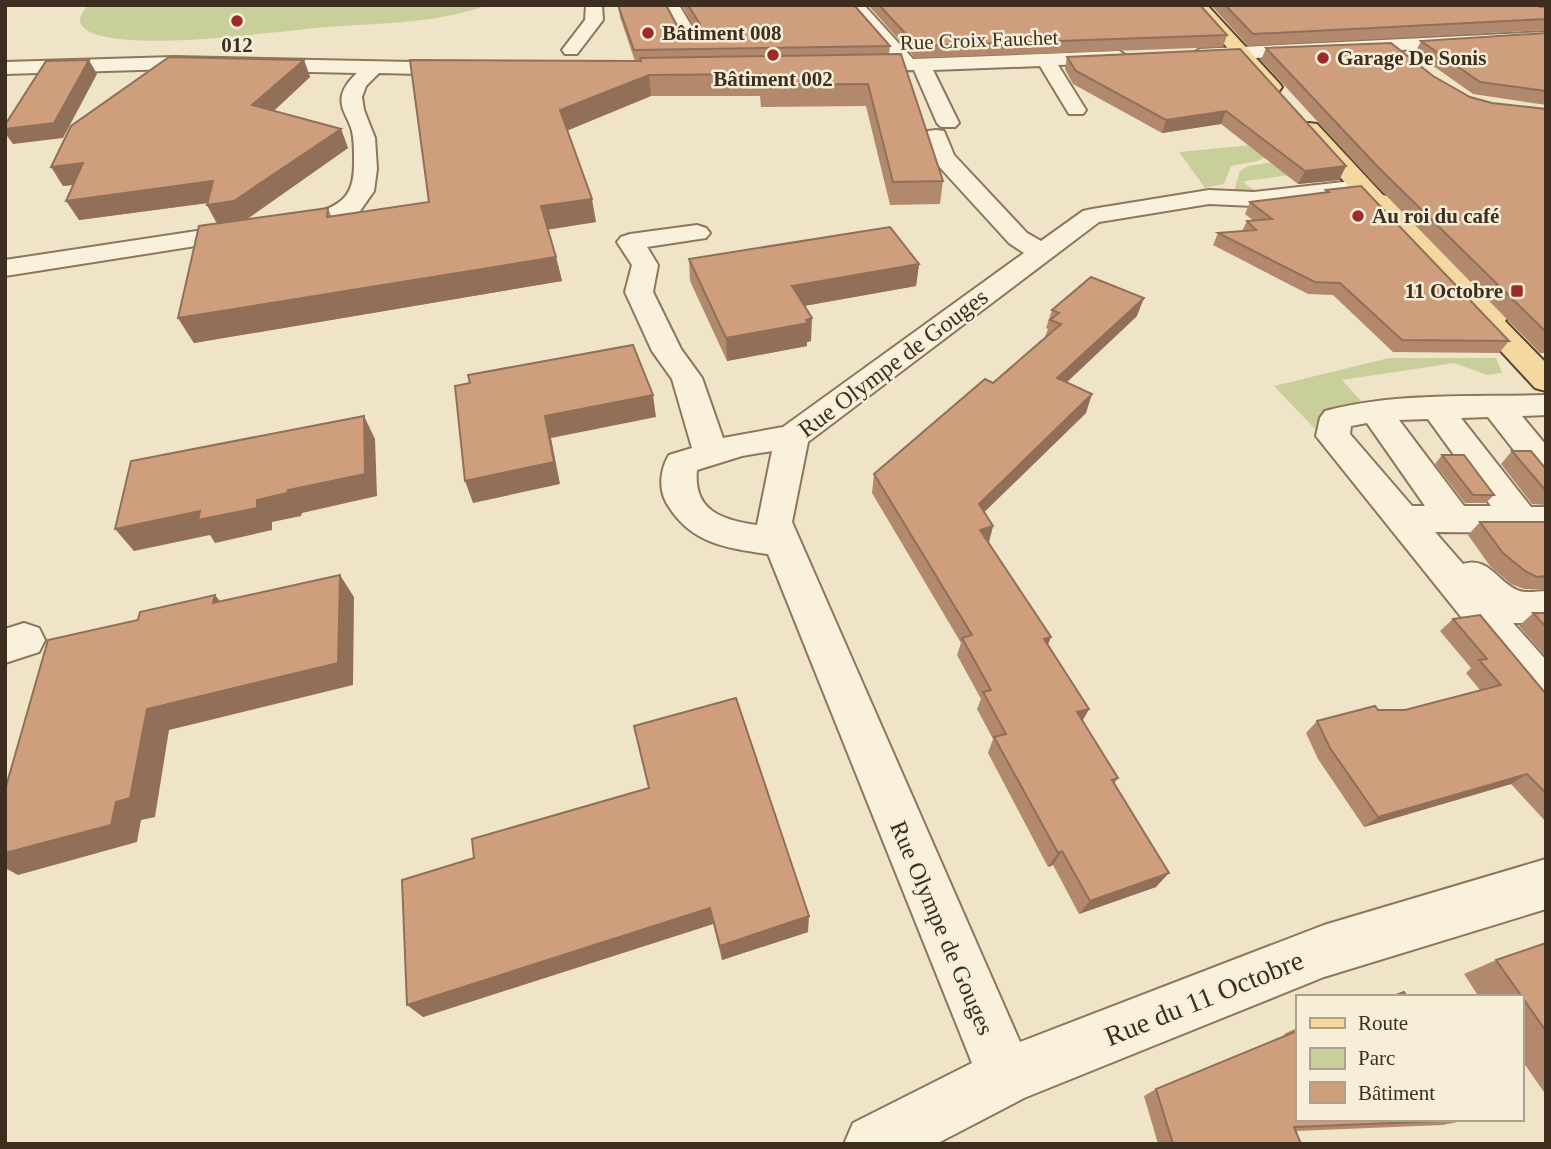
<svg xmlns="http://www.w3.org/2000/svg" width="1551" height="1149" font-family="'Times New Roman',serif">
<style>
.green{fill:#c9cf9b}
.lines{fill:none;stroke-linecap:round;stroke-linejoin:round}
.minor-casing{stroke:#8d765c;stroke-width:4}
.major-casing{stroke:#5b4430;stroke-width:4}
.minor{fill:#faf1dc;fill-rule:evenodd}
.major{fill:#f3d9a0;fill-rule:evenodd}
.wall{fill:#b2896c}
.shaded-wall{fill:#916f58}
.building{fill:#cf9f7d;stroke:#916f58;stroke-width:2}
.poi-dot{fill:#9e2a2b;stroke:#f7eed8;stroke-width:2.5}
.labels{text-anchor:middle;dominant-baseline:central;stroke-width:5;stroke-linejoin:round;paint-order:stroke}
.far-poi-label{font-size:21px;font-weight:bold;fill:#3d2e20;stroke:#f7eed8;text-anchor:start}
.far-street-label{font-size:21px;fill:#3d2e20;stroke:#f7eed8}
.street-label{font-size:24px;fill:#3d2e20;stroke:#f7eed8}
.near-street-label{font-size:28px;fill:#3d2e20;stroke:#f7eed8}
</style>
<rect width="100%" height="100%" fill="#f0e4c8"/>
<g class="green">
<path d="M89 5H488C434 25 371 23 315 28 274 32 108 55 83 27 76 19 83 11 89 5Z"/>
<path d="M1294 141 1258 161 1231 166 1224 184 1205 188 1179 152Z"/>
<path d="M1273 162 1321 171 1245 181 1244 183 1257 192 1234 191 1240 171 1248 166Z"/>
<path d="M1389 358H1496L1502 373 1487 375 1454 363 1342 380 1361 401 1322 412 1316 430 1274 386Z"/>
</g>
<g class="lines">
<g class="minor-casing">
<g id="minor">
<path d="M586 5H602L603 20 577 54H565L562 50 585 20Z"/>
<path d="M663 5H679L698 37 695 41H683Z"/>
<path d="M847 5H864L913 59 1119 51 1128 57 1119 63 1058 65 1086 110 1083 114H1069L1040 66 933 70 959 123 955 127H941L937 123 914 70 847 71 845 67 847 63 893 60Z"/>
<path d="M1546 32V42L1200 61 1191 55 1200 49Z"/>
<path d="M174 57 462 63 472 69 462 75 379 73 366 86 362 97 364 110 375 138 377 169 374 191 360 211 340 221 317 227 5 276V260L315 213C347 204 355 191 354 158 354 149 354 140 352 131 349 118 339 109 342 95 344 86 351 79 357 73L174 69 5 74V62Z"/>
<path d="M936 130 944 131 954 155 1027 233 1041 241 1083 211 1092 209 1209 190 1254 192 1361 180 1369 182 1373 187 1369 192 1361 194 1254 206 1209 204 1099 222 808 442 792 522 1020 1042 1324 925 1546 859V909L1324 977 1024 1098 936 1144H844L853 1123 972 1063 768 554C725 548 689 543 666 502 658 487 661 468 669 455L692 448 672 379 652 351 625 292 632 265 617 242 621 237 630 234 697 225 706 228 710 233 706 238 647 247 658 265 653 292 681 349 702 378 723 438 783 427 1024 253 1009 243 935 162 925 136 928 131ZM772 451 757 525C722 520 693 511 697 470L742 456Z"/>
<path d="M1546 395V415L1522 416 1546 445V480L1534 476 1488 417 1461 418 1531 507H1546V533L1435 532 1463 564C1488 556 1497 581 1517 590 1524 594 1538 591 1546 591V623H1513L1546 660V709L1531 704 1316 436 1320 418 1325 411C1394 392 1474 397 1546 395ZM1428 419 1491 506H1464L1399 420ZM1367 423 1425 506H1412L1350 434 1351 426Z"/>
<path d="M24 623 39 628 45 640 39 652 5 663V629Z"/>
</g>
</g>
<g class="major-casing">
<g id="major">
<path d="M1190 5H1207L1279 83 1282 87 1279 91H1265Z"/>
<path d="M1309 123 1317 124 1383 195 1392 197 1406 207 1506 309 1510 315 1505 321 1546 363V391L1535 388 1462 309 1458 303 1463 297 1401 230 1387 229 1301 134 1298 129 1301 124Z"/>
</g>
</g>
<use href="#minor" class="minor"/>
<use href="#major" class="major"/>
</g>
<g class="wall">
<path d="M618 5 680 31H696L682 5H854L890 46 889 54 943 181 940 204 890 205 866 106 761 107 760 96H651L567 130 596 222 548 229 556 257 562 281 194 343 178 318 217 224 207 205 208 203 79 220 73 185 63 186 304 60 310 77 273 111 341 129 348 148 246 220 328 208 331 216 429 202 635 61 620 17Z"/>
<path d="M868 5H1200L1227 35 1223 47 915 58Z"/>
<path d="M1211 5H1538L1540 7H1546V30L1248 46Z"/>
<path d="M1546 33V105L1473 94 1415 53 1421 41Z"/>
<path d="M1266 48 1433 76 1470 97 1492 103 1546 109V353H1540L1371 180 1261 60Z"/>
<path d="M1240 49 1346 166 1339 180 1298 184 1221 124 1162 133 1073 84 1065 69 1067 57Z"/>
<path d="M1326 190 1509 341 1499 353 1393 352 1333 295 1308 294 1213 245 1218 233 1242 231 1247 221H1254L1245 214 1250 202 1324 193Z"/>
<path d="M689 259 919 264 916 286 804 306 811 341 807 342V346L727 361 690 281Z"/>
<path d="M1052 310 1137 316 1067 382 1086 413 984 512 993 526 989 542 1048 646 1089 709 1082 721 1118 778 1114 784 1156 887 1079 914 1053 865 1048 867 988 753 993 739 977 709 981 699 957 655 961 643 872 493 874 474 993 383 1045 337 1048 329 1046 328Z"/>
<path d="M1512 451 1546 469V505L1532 504 1501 464Z"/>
<path d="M1442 455 1494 495 1486 503H1465L1435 464Z"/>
<path d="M1480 522H1546V589H1524L1511 584 1490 566 1468 535Z"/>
<path d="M1533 613H1546V657L1519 626Z"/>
<path d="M1453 619 1546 694V822L1511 784 1364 827 1318 759 1306 733 1317 721 1378 710H1405L1480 690 1466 673 1471 668 1440 631Z"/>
<path d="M474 858 808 932 722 960 713 924 423 1017Z"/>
<path d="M1546 943V1095L1521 1059V997H1479L1464 974 1496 960Z"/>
<path d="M1297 1028V1119L1467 1120 1443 1125 1296 1131 1301 1144H1158L1144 1096 1156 1089 1285 1036 1284 1034Z"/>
</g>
<g class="shaded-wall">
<path d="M89 60 97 74 63 138 13 144 5 133V129Z"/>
<path d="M304 60 310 77 260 124 252 105Z"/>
<path d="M649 75 651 96 564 132 560 110Z"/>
<path d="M1226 111 1221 124 1162 133 1166 120Z"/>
<path d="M341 129 348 148 244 221 218 225 207 205Z"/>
<path d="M83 163 95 182 63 186 51 167Z"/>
<path d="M1346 166 1339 180 1298 184 1305 171Z"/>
<path d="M213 181 222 201 79 220 66 201Z"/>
<path d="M592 199 596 222 546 230 541 206Z"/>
<path d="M556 257 562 281 194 343 178 318Z"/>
<path d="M919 264 916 286 792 308V286Z"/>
<path d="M1144 298 1137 316 1051 397 1057 378Z"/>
<path d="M812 318 811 341 807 342V346L727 361 726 338Z"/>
<path d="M1092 394 1086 413 974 522 979 504Z"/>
<path d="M653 395 656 417 551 438 560 484 473 503 465 481 545 416Z"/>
<path d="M364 416 375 439 377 496 302 513 301 516 272 522V530L215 543 210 535 134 551 115 529 257 500 288 490Z"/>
<path d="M993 526 988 545 980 530Z"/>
<path d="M340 575 354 597 353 685 169 730 155 817 141 820 137 842 18 875 5 868V853L147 709Z"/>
<path d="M215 595 233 617 213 603Z"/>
<path d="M1051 637 1044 655V639Z"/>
<path d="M1089 709 1080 725 1077 712Z"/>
<path d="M1527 774 1511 784 1364 827 1378 817Z"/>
<path d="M1062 851 1053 865 1048 867 1058 853Z"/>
<path d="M1169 873 1156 887 1079 914 1090 901Z"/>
<path d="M710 908 713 924 423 1017 407 1005Z"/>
<path d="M809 916 808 932 722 960 720 946Z"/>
</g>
<g class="building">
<path d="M618 5H666L680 31H696L700 24 688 5H854L890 46 634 50Z"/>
<path d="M879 5H1200L1227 35 917 46Z"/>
<path d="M1225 5H1538L1540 7H1546V19L1253 34Z"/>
<path d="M1546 33V91L1480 82 1421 41Z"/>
<path d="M1391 43 1433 76 1470 97 1492 103 1546 109V332L1378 167 1266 48Z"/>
<path d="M1240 49 1346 166 1305 171 1226 111 1166 120 1076 71 1067 57Z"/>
<path d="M901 54 943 181 893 182 868 84 761 85 760 74 649 75 560 110 592 199 541 206 556 257 178 318 199 226 328 208 327 217 429 202 410 60 641 61 640 58Z"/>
<path d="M169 57 304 60 252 105 341 129 234 201 207 205 213 181 66 201 83 163 51 167 71 126Z"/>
<path d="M89 60 54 123 5 129V125L46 61Z"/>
<path d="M1361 186 1509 341 1402 340 1340 283 1315 282 1218 233 1256 230 1247 221 1272 219 1250 202 1329 192 1326 190Z"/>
<path d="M890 227 919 264 792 286 812 318 806 320 808 323 726 338 689 259Z"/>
<path d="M1091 277 1144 298 1057 378 1092 394 979 504 993 526 980 530 1051 637 1044 639 1089 709 1077 712 1118 778 1112 780 1169 873 1090 901 1062 851 1058 853 994 737 1006 734 983 692 991 690 962 638 972 635 874 474 985 379 993 383 1061 324 1050 320 1059 313 1052 310Z"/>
<path d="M633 345 653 395 545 416 554 462 465 481 455 386 470 383 468 375Z"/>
<path d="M364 416 365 474 288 490 287 493 257 500V508L198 520 200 511 115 529 131 461Z"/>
<path d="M1512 451H1531L1546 469V491Z"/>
<path d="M1442 455H1464L1494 495H1473Z"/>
<path d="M1480 522H1546V576L1537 577 1525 571 1503 553Z"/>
<path d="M340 575 338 663 147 709 130 798 116 802 111 825 5 853V790L48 640 138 620 140 612 215 595 213 603Z"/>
<path d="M1533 613H1546V627Z"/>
<path d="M1480 615 1546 694V793L1527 774 1378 817 1330 748 1317 721 1375 706 1378 710H1405L1501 685 1479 660 1487 659 1453 619Z"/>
<path d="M736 698 809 916 720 946 710 908 407 1005 402 880 474 858 472 839 649 788 634 726Z"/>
<path d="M1546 943V1031L1496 960Z"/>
<path d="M1404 992 1407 997H1391Z"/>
<path d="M1297 1031V1119L1467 1120 1294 1127 1301 1144H1173L1156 1089Z"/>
</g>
<g class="poi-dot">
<circle cx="237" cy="21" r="7"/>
<circle cx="648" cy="33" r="7"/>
<circle cx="773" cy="55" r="7"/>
<circle cx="1323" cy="58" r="7"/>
<circle cx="1358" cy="216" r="7"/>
<rect x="1510" y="284" width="14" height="14" rx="3.5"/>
</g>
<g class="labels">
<g class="far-poi-label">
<text x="662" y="33">Bâtiment 008</text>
<text x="237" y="45" text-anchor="middle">012</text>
<text x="1337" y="58">Garage De Sonis</text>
<text x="773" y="79" text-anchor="middle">Bâtiment 002</text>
<text x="1372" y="216">Au roi du café</text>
<text x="1503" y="291" text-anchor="end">11 Octobre</text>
</g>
<g class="far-street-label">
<text transform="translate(979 40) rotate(-2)">Rue Croix Fauchet</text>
</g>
<g class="street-label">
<text transform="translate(893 363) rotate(-37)">Rue Olympe de Gouges</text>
<text transform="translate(942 928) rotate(67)">Rue Olympe de Gouges</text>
</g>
<g class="near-street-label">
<text transform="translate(1204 998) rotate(-22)">Rue du 11 Octobre</text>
</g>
</g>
<rect width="1551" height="1149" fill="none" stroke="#3d2e20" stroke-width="14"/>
<rect x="1296" y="995" width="228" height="126" fill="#f7eed8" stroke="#ada18e" stroke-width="2"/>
<rect x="1310" y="1018" width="35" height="10" fill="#f3d9a0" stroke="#ada18e" stroke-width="2"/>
<text x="1358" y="1030" font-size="21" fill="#3d2e20">Route</text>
<rect x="1310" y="1048" width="35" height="21" fill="#c9cf9b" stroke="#ada18e" stroke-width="2"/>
<text x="1358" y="1065" font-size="21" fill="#3d2e20">Parc</text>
<rect x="1310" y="1082" width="35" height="21" fill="#cf9f7d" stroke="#ada18e" stroke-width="2"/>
<text x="1358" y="1100" font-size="21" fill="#3d2e20">Bâtiment</text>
</svg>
